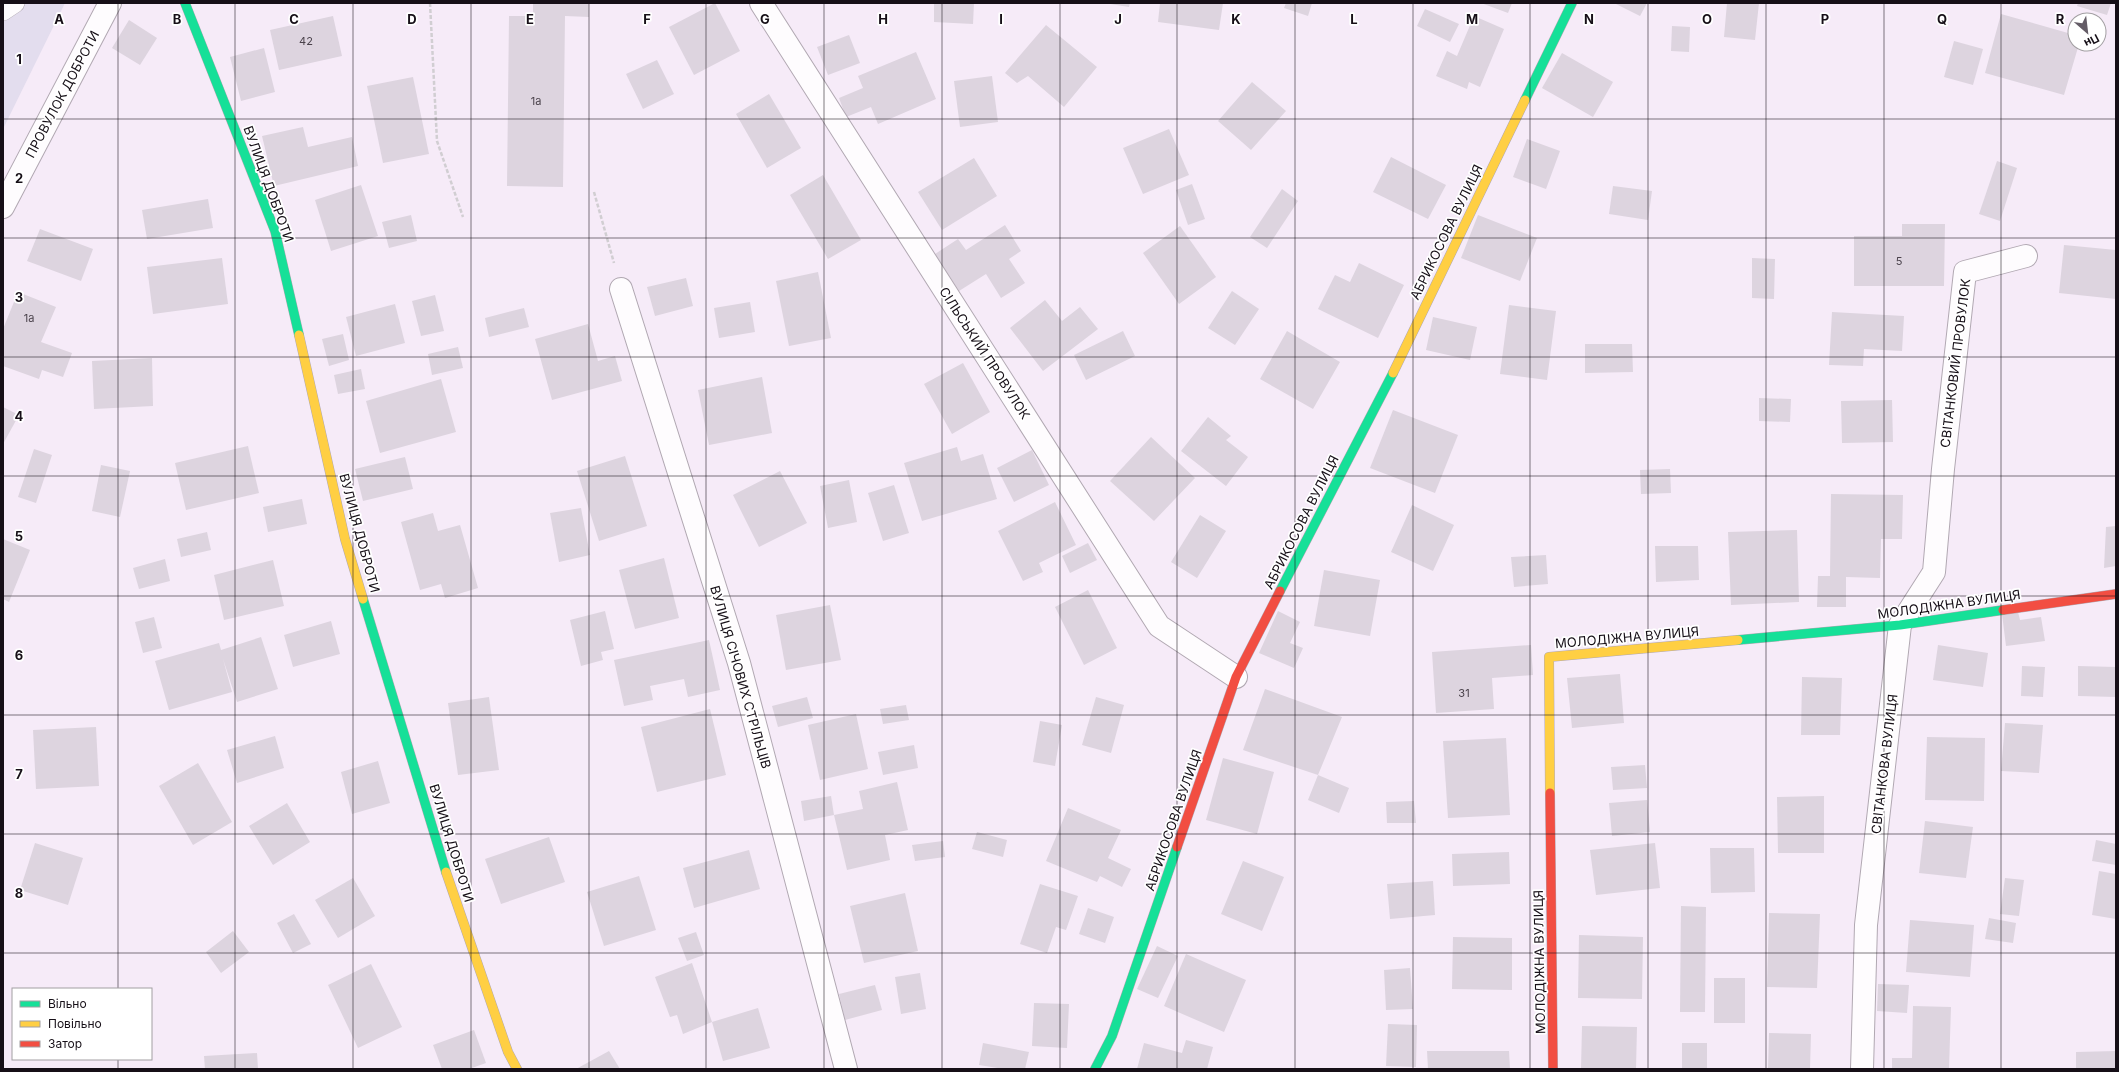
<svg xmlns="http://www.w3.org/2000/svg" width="2119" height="1072" font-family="Inter,sans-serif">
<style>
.industrial{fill:#e3ddee}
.building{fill:#ddd4df}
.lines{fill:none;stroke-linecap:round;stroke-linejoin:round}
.lane-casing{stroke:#b1a8b2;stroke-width:20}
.street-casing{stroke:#b1a8b2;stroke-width:24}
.fast-casing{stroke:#b1a8b2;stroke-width:10}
.slow-casing{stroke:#b1a8b2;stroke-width:10}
.jam-casing{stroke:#b1a8b2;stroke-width:10}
.path{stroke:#d1ced2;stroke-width:2.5;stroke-dasharray:4 2;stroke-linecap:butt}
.lane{stroke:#fefcfe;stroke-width:19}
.street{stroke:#fefcfe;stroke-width:22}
.fast{stroke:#16e098;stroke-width:9}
.slow{stroke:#ffcf43;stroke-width:9}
.jam{stroke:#f24e42;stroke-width:9}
.grid{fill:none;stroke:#160f17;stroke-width:1;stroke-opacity:0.55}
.labels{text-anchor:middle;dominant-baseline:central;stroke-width:3.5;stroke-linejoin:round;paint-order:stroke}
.number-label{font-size:11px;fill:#4a424b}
.street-label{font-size:13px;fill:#160f17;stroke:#fff}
.grid-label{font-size:13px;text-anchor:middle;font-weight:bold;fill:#160f17;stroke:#fff;stroke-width:3.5;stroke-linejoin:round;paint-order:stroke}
</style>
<rect width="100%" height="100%" fill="#f6ebf8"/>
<path class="industrial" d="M3 3H65L3 129Z"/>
<g class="building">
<path d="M533 3H589V17L565 16 563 187 507 186 509 16H533Z"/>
<path d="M715 3 740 51 694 75 669 27Z"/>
<path d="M934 3H974L973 24 934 22Z"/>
<path d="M1104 3H1130L1129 7Z"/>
<path d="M1160 3H1223L1219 30 1158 22Z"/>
<path d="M1286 3H1312L1308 16 1284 8Z"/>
<path d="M1481 3H1512L1508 13Z"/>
<path d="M1614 3H1647L1640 16Z"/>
<path d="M1727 3H1759L1755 40 1724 37Z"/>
<path d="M2078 3H2111L2107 15 2077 6Z"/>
<path d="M1425 9 1459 24 1450 42 1417 26Z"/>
<path d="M2001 14 2075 35V44H2079L2064 95 1985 73Z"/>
<path d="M333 16 342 56 279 70 270 30Z"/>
<path d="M1474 16 1504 29 1480 87 1469 82 1467 89 1436 76 1447 51 1457 56Z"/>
<path d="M129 20 157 38 140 65 112 48Z"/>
<path d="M1046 25 1097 67 1064 107 1028 76 1017 83 1005 73Z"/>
<path d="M1672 26 1690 27 1689 52 1671 51Z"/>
<path d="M849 35 860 63 828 75 817 47Z"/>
<path d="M1954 41 1983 49 1973 85 1944 77Z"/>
<path d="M264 48 275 92 241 101 230 57Z"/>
<path d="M916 52 936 99 878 124 871 107 846 117 839 98 863 88 858 76Z"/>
<path d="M1562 53 1613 82 1593 117 1542 88Z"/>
<path d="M657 60 674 94 643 109 626 74Z"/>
<path d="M992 76 998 122 960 127 954 81Z"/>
<path d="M413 77 429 154 383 163 367 86Z"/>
<path d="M1252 82 1286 111 1251 150 1218 121Z"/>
<path d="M769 94 801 148 767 168 736 114Z"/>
<path d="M303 127 308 147 352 137 358 166 274 186 262 136Z"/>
<path d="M1169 129 1189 175 1143 194 1123 148Z"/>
<path d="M1527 139 1560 151 1546 189 1513 177Z"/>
<path d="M1391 157 1446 185 1428 219 1373 192Z"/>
<path d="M974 158 997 196 942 230 918 192Z"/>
<path d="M1997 161 2017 168 2000 221 1979 214Z"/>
<path d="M823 175 861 240 828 259 790 195Z"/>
<path d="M1192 184 1205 219 1188 225 1176 190Z"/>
<path d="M361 185 378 236 331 251 315 200Z"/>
<path d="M1613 186 1652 191 1648 220 1609 214Z"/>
<path d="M1282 189 1298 201 1267 248 1250 237Z"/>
<path d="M208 199 213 228 147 239 142 210Z"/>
<path d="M411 215 417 241 389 248 382 222Z"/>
<path d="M1478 215 1537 238 1520 281 1461 258Z"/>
<path d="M1902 224H1945L1944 286H1854V236H1902Z"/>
<path d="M1005 225 1021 251 1009 259 1025 283 1001 298 986 274 959 291 935 254 958 239 966 250Z"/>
<path d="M1180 226 1216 277 1179 304 1143 253Z"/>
<path d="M40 229 93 249 81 281 27 261Z"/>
<path d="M2064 245 2116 250V299L2059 293Z"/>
<path d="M222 258 228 304 153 314 147 267Z"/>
<path d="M1752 258 1775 259 1774 299 1752 298Z"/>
<path d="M1359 263 1404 285 1378 338 1318 309 1335 275 1350 282Z"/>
<path d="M818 272 831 338 789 346 776 281Z"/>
<path d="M686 278 693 306 655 316 647 287Z"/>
<path d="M1232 291 1259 309 1235 345 1208 328Z"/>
<path d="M18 292 56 307 41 342 72 353 63 377 42 370 39 379 3 366V329Z"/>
<path d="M435 295 444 331 421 336 412 301Z"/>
<path d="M1045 300 1062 321 1080 307 1098 329 1043 371 1010 328Z"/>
<path d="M750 302 755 332 719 338 714 308Z"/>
<path d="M395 304 405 343 356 356 346 317Z"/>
<path d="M1509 305 1556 311 1547 380 1500 374Z"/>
<path d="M524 308 529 327 489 337 485 318Z"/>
<path d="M1832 312 1904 316 1902 351 1864 349 1863 366 1829 365Z"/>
<path d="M1433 317 1477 327 1470 360 1426 350Z"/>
<path d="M588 324 598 361 615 356 622 381 552 400 535 339Z"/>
<path d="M1123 331 1135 356 1086 380 1074 355Z"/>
<path d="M1287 331 1340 362 1313 409 1260 379Z"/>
<path d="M343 334 349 360 329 366 322 339Z"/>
<path d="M1585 344H1632L1633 372 1585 373Z"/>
<path d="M458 347 463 368 432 375 428 354Z"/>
<path d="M152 358 153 406 94 409 92 361Z"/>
<path d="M963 363 990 412 952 434 924 384Z"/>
<path d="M361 369 365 389 338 394 334 375Z"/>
<path d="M762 377 772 433 709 445 698 390Z"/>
<path d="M441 379 456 432 380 453 366 401Z"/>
<path d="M1759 398 1791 399 1790 422 1759 421Z"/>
<path d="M1892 400 1893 442 1842 443 1841 401Z"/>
<path d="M3 407 19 415 3 444Z"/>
<path d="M1393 410 1458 435 1435 493 1370 468Z"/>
<path d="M1208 417 1231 436 1226 440 1248 457 1226 486 1181 451Z"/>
<path d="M1151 437 1195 478 1154 521 1110 481Z"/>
<path d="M248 446 259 493 186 510 175 463Z"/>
<path d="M957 447 961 461 983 454 997 499 922 521 904 463Z"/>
<path d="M34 449 52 455 36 503 18 497Z"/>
<path d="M1032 450 1049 485 1014 502 997 468Z"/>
<path d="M625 456 647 526 599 541 577 471Z"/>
<path d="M405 457 413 489 363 501 355 469Z"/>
<path d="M101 465 130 471 120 517 92 511Z"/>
<path d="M1670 469 1671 493 1641 494 1640 470Z"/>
<path d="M780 471 807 523 759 547 733 495Z"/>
<path d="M849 480 857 522 828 528 820 486Z"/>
<path d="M894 485 909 533 883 541 868 493Z"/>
<path d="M1831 494 1903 495 1902 539H1881L1880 578 1846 577V607H1817L1818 576H1830Z"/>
<path d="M302 499 307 524 268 532 263 507Z"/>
<path d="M1055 502 1076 545 1039 563 1043 572 1023 581 998 531Z"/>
<path d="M1412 505 1454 525 1433 571 1391 552Z"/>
<path d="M581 508 590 555 559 562 550 513Z"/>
<path d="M433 513 438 531 460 525 478 588 445 598 441 584 420 590 401 522Z"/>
<path d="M1200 515 1226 531 1197 578 1171 562Z"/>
<path d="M2116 526V566L2104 568 2106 527Z"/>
<path d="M1797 530 1799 602 1731 605 1728 532Z"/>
<path d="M207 532 211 550 181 557 177 539Z"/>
<path d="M3 539 30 550 9 602 3 599Z"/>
<path d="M1088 543 1097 560 1070 573 1062 556Z"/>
<path d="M1655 546H1698L1699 580 1656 582Z"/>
<path d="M1546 555 1548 584 1514 587 1511 557Z"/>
<path d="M664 558 679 618 635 629 619 570Z"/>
<path d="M165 559 170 581 139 589 133 568Z"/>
<path d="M273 560 284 606 224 620 214 575Z"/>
<path d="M1324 570 1380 580 1370 636 1314 626Z"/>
<path d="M1088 590 1117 648 1084 665 1055 607Z"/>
<path d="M830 605 841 660 786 670 776 615Z"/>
<path d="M605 611 614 649 601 652 603 660 581 666 570 620Z"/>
<path d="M1278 611 1300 622 1290 643 1303 648 1294 668 1259 653Z"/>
<path d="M2018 612 2020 620 2041 617 2045 641 2006 646 2002 614Z"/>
<path d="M154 617 162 648 143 653 135 622Z"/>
<path d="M331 621 340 654 293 667 284 635Z"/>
<path d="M261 637 278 689 237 702 223 659 232 692 169 710 155 661 219 643 221 650Z"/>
<path d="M709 640 720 690 688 697 684 679 650 686 653 700 624 706 614 660Z"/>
<path d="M1531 645 1533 675 1492 678 1494 709 1436 713 1432 652Z"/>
<path d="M1938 645 1988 653 1983 687 1933 680Z"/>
<path d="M2022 666 2045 667 2043 697 2021 696Z"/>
<path d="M2078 666 2116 667V697L2078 696Z"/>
<path d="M1620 674 1624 723 1572 728 1567 678Z"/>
<path d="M1802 677 1842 678 1840 735H1801Z"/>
<path d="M1265 689 1342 717 1318 775 1349 788 1339 813 1308 800 1318 775 1243 750Z"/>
<path d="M489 697 499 770 458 775 448 703Z"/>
<path d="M807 697 813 718 778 727 772 706Z"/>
<path d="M1096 697 1124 705 1111 753 1082 745Z"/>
<path d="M906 705 909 720 883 724 880 709Z"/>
<path d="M710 709 726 775 657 792 641 727Z"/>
<path d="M856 714 868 769 820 780 808 725Z"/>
<path d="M1040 721 1062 725 1055 766 1033 762Z"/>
<path d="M2005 723 2043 725 2039 773 2001 771Z"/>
<path d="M96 727 99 786 36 789 33 730Z"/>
<path d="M275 736 284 768 237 783 227 750Z"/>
<path d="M1927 737 1985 738 1984 801 1925 800Z"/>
<path d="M1506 738 1510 815 1448 818 1443 741Z"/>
<path d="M914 745 918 768 883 775 878 752Z"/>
<path d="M1223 758 1274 772 1257 834 1206 820Z"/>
<path d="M378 761 390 803 352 814 341 772Z"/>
<path d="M198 763 232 822 193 845 159 786Z"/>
<path d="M1645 765 1647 788 1613 790 1611 767Z"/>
<path d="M897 782 908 830 885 835 890 860 847 870 834 815 863 809 859 791Z"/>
<path d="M831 796 834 815 804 821 801 801Z"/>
<path d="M1824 796V853H1778L1777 797Z"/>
<path d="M1647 800 1650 832 1612 836 1609 803Z"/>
<path d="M1414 801 1416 823H1387L1386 802Z"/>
<path d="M287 803 310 842 273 865 249 826Z"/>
<path d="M1068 808 1121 830 1108 858 1131 869 1122 887 1100 876 1097 882 1046 861Z"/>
<path d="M1925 821 1973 827 1966 878 1919 873Z"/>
<path d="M977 832 1007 840 1003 857 972 849Z"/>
<path d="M549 837 565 882 501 904 485 859Z"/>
<path d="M2096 840 2116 844V865L2092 861Z"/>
<path d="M943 841 945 857 915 861 912 845Z"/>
<path d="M35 843 83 858 68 905 20 890Z"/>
<path d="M1655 843 1660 888 1596 895 1590 850Z"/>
<path d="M1710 848H1754L1755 892 1711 893Z"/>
<path d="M749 850 760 889 694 908 683 868Z"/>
<path d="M1509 852 1510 884 1453 886 1452 854Z"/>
<path d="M1243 861 1284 877 1262 931 1221 914Z"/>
<path d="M2099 871 2116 874V919L2092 915Z"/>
<path d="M639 876 656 930 604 946 587 892Z"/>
<path d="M353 878 375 916 338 938 315 900Z"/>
<path d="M2005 878 2024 880 2019 916 2000 914Z"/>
<path d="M1433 881 1435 915 1390 919 1387 884Z"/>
<path d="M1040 884 1078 896 1066 930 1056 927 1047 953 1020 944Z"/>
<path d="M905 893 918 951 864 963 850 906Z"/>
<path d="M1681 906 1706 907 1705 1012H1680Z"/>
<path d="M1088 908 1114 917 1105 943 1079 934Z"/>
<path d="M1769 913 1820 914 1817 988 1767 987Z"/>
<path d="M294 914 311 944 293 953 277 923Z"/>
<path d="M1989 918 2016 923 2013 943 1985 939Z"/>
<path d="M1910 920 1974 925 1970 977 1906 972Z"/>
<path d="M233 931 249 952 221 973 206 952Z"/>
<path d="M696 932 704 955 687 961 678 938Z"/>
<path d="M1579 935 1643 937 1642 999 1578 998Z"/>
<path d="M1453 937 1512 938V990L1452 989Z"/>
<path d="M1157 946 1178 956 1158 998 1137 989Z"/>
<path d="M1186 954 1246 980 1224 1032 1164 1006Z"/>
<path d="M692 963 712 1022 683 1034 677 1015 670 1017 655 977Z"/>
<path d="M371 964 402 1027 358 1048 328 985Z"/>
<path d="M1410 968 1413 1009 1386 1010 1384 970Z"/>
<path d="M920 973 926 1009 901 1014 895 977Z"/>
<rect x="1714" y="978" width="31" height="45"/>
<path d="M1878 984 1909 985 1907 1013 1877 1011Z"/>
<path d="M875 985 882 1010 845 1020 839 994Z"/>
<path d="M1034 1003 1069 1004 1067 1048 1032 1046Z"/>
<path d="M1913 1006 1951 1007 1949 1069H1892V1058H1912Z"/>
<path d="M758 1008 770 1048 723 1061 712 1022Z"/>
<path d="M1388 1024 1417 1025 1416 1067 1386 1066Z"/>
<path d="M1582 1026 1637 1027 1636 1069H1581Z"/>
<path d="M474 1030 486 1063 469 1069H442L433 1045Z"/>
<path d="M1769 1033 1811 1034 1810 1069H1768Z"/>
<path d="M1186 1040 1213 1047 1207 1069H1137L1144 1043 1182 1053Z"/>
<path d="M983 1043 1029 1052 1025 1069H1004L979 1065Z"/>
<rect x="1682" y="1043" width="25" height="26"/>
<path d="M609 1051 620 1069H576Z"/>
<path d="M1427 1051H1509L1510 1069H1428Z"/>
<path d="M2116 1051V1069H2076V1052Z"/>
<path d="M257 1053 258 1069H205L204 1056Z"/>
</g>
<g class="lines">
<g class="lane-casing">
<path id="lane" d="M3 11 15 3"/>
</g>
<g class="street-casing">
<g id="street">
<path d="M761 3 1159 626 1236 677"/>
<path d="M3 207 110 3"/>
<path d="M621 289 739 663 846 1069"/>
<path d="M1862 1069 1866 925 1900 625 1934 572 1943 469 1965 272 2026 256"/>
</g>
</g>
<g class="fast-casing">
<g id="fast">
<path d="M185 3 275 231 299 335"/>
<path d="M1525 100 1572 3"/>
<path d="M1280 591 1393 373"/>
<path d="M363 599 446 872"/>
<path d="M1738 640 1900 625 2003 610"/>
<path d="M1095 1069 1112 1036 1177 847"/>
</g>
</g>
<g class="slow-casing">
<g id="slow">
<path d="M299 335 345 539 363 599"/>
<path d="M1393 373 1525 100"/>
<path d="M1550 793 1549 657 1738 640"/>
<path d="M446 872 508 1052 517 1069"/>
</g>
</g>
<g class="jam-casing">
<g id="jam">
<path d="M2003 610 2116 594"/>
<path d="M1550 793 1553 1069"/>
<path d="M1177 847 1236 677 1280 591"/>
</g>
</g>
<g class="path">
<path d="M430 3 437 141 463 217"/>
<path d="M594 192 614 263"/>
</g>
<use href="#lane" class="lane"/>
<use href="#street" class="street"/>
<use href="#fast" class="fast"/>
<use href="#slow" class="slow"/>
<use href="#jam" class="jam"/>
</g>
<path class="grid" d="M118 3V989M235 3V1069M353 3V1069M471 3V1069M589 3V1069M706 3V1069M824 3V1069M942 3V1069M1060 3V1069M1177 3V1069M1295 3V1069M1413 3V1069M1530 3V1069M1648 3V1069M1766 3V1069M1884 3V1069M2001 3V1069M3 119H2116M3 238H2116M3 357H2116M3 476H2116M3 596H2116M3 715H2116M3 834H2116M3 953H2116M118 1059V1069"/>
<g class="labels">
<g class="number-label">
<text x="306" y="41">42</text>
<text x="536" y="101">1а</text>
<text x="1899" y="261">5</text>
<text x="29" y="318">1а</text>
<text x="1464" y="693">31</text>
</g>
<g class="street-label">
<text transform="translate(62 94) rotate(-62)">ПРОВУЛОК ДОБРОТИ</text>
<text transform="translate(269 184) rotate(70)">ВУЛИЦЯ ДОБРОТИ</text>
<text transform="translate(1446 232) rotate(-64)">АБРИКОСОВА ВУЛИЦЯ</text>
<text transform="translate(985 353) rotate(57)">СІЛЬСЬКИЙ ПРОВУЛОК</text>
<text transform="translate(1955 363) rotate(-83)">СВІТАНКОВИЙ ПРОВУЛОК</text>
<text transform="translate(1301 522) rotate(-63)">АБРИКОСОВА ВУЛИЦЯ</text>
<text transform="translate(360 533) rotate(75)">ВУЛИЦЯ ДОБРОТИ</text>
<text transform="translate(1949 604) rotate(-8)">МОЛОДІЖНА ВУЛИЦЯ</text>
<text transform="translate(1627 637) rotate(-5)">МОЛОДІЖНА ВУЛИЦЯ</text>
<text transform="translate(741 677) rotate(74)">ВУЛИЦЯ СІЧОВИХ СТРІЛЬЦІВ</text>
<text transform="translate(1884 764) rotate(-83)">СВІТАНКОВА ВУЛИЦЯ</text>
<text transform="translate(1173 820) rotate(-71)">АБРИКОСОВА ВУЛИЦЯ</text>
<text transform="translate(452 843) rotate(73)">ВУЛИЦЯ ДОБРОТИ</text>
<text transform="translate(1539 962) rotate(-91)">МОЛОДІЖНА ВУЛИЦЯ</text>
</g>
</g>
<g class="grid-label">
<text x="59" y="24">A</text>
<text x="177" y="24">B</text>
<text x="294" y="24">C</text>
<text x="412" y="24">D</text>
<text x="530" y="24">E</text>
<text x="647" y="24">F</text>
<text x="765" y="24">G</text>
<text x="883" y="24">H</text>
<text x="1001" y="24">I</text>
<text x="1118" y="24">J</text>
<text x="1236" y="24">K</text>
<text x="1354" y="24">L</text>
<text x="1472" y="24">M</text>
<text x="1589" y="24">N</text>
<text x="1707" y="24">O</text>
<text x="1825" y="24">P</text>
<text x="1942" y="24">Q</text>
<text x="2060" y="24">R</text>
<text x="19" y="64">1</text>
<text x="19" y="183">2</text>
<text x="19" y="302">3</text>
<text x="19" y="421">4</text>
<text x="19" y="541">5</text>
<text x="19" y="660">6</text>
<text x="19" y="779">7</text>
<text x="19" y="898">8</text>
</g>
<rect width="2119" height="1072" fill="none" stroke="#160f17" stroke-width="8"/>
<rect x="12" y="988" width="140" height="72" fill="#ffffff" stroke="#a29fa2"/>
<rect x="20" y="1001" width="20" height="6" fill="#16e098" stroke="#a29fa2"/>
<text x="48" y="1008" font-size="12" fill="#160f17">Вільно</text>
<rect x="20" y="1021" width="20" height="6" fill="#ffcf43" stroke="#a29fa2"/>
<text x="48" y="1028" font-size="12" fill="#160f17">Повільно</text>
<rect x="20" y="1041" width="20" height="6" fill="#f24e42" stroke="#a29fa2"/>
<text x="48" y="1048" font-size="12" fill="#160f17">Затор</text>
<g transform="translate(2087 32) rotate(152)"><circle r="19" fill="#ffffff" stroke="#a29fa2"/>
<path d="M0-3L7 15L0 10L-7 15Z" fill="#645c66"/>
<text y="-6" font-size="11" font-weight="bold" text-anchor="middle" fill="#160f17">Пн</text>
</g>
</svg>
